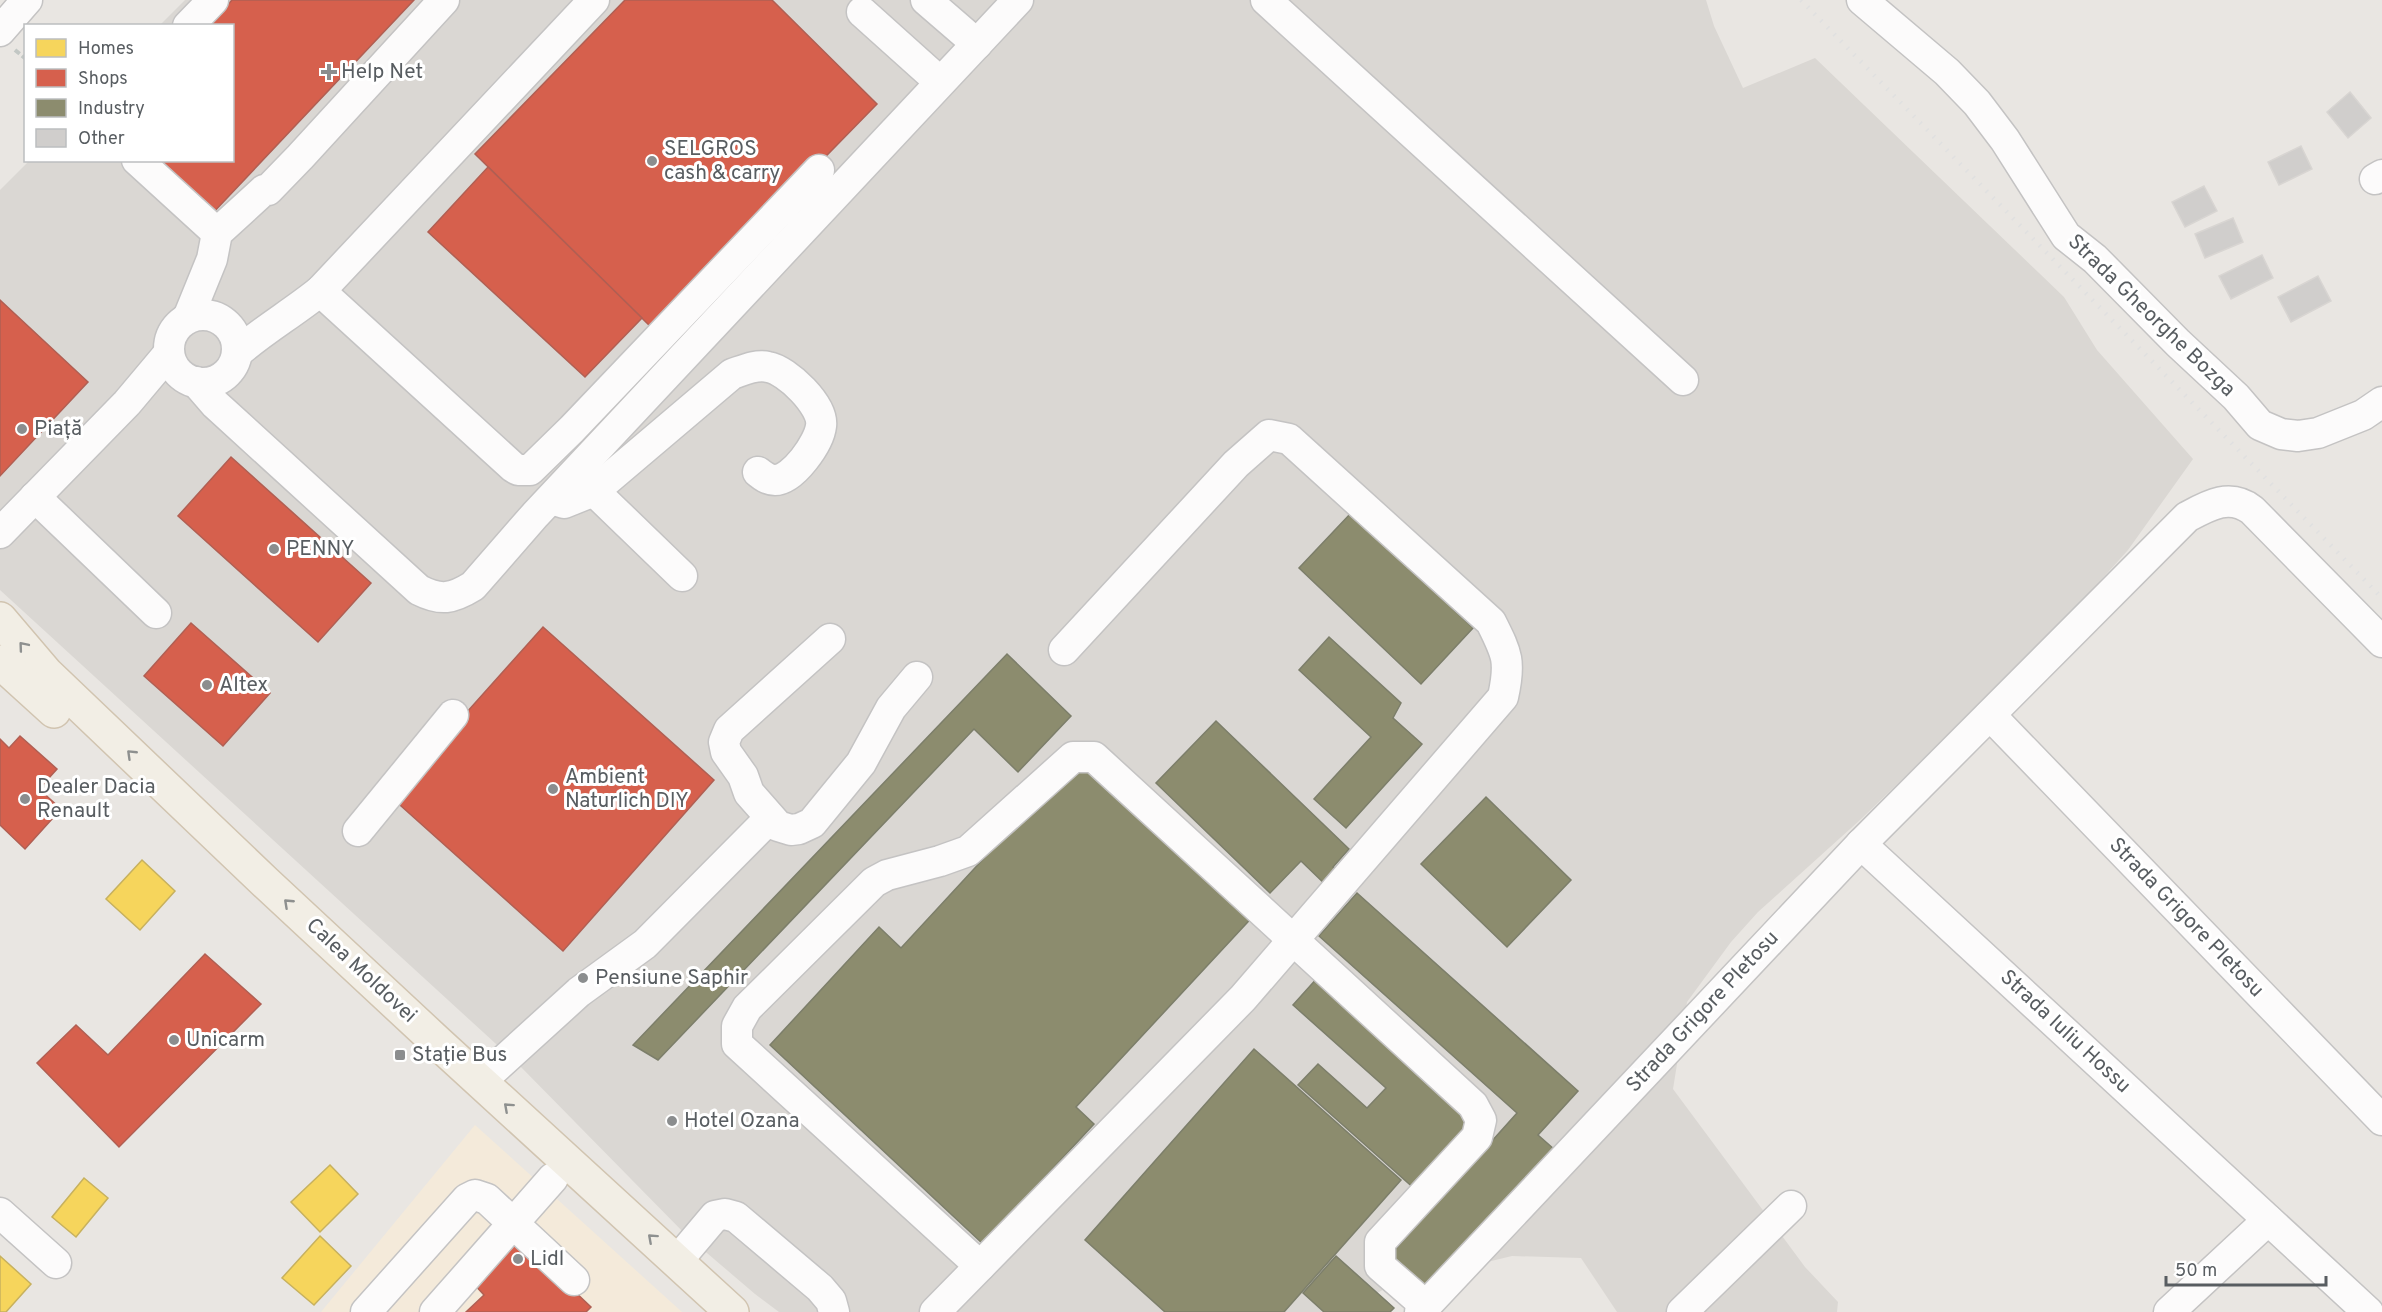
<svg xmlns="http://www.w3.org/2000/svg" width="2382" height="1312" font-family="Overpass,sans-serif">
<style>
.commercial{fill:#f4eada}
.industrial{fill:#dad7d3}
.homes{fill:#f6d55c;stroke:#c7b15e;stroke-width:1.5}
.shops{fill:#d6604d;stroke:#b05f53;stroke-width:1.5}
.industry{fill:#8c8c6e;stroke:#7c7e6a;stroke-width:1.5}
.building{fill:#d0cecc;stroke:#d8d5d2;stroke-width:1.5}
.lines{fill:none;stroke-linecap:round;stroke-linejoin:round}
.minor-casing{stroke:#c4c3c3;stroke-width:33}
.major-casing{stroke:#d1c4b0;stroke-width:36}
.path{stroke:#c2c7c4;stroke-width:4;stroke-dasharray:6 3;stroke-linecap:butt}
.minor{stroke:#fcfbfb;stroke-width:30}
.major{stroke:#f2eee5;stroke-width:33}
.rail{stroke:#e0e0e0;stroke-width:4.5;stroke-dasharray:1.5 8;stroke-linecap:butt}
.oneway{stroke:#8e908f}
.poi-dot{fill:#8b8d8e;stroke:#fff;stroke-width:2}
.labels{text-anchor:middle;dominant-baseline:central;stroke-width:6;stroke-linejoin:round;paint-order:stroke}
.poi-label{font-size:21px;fill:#585d61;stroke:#fff;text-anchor:start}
.street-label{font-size:21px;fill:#585d61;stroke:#fff}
</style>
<rect width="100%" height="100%" fill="#e9e6e2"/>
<path class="commercial" d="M475 1125 682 1312H321Z"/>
<path class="industrial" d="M185 0H1706L1714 26 1743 88 1815 58 2064 297 2097 350 2193 459 2128 550 2048 639 1860 820 1758 912 1731 942 1687 1002 1673 1089 1805 1267 1838 1302 1837 1312H1617L1581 1258 1512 1256 1392 1285 1342 1312H779L755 1294 687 1236 519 1065 0 590V190L29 161 232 160V26L160 25Z"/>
<g class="homes">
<path d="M142 860 175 891 140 930 106 899Z"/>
<path d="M330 1165 358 1194 320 1232 291 1202Z"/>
<path d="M84 1178 108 1198 76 1237 52 1217Z"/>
<path d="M320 1236 351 1266 314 1305 282 1278Z"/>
<path d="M0 1256 31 1284 6 1312H0Z"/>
</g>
<g class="shops">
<path d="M232 0H414L211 215 154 160H232V26H208Z"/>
<path d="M625 0H772L877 104 655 331 475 154Z"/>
<path d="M488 167 642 318 585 377 428 232Z"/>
<path d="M0 300 88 382 0 476Z"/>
<path d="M231 457 371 583 318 642 178 516Z"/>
<path d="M191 623 270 693 223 746 144 676Z"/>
<path d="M543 627 714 780 563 951 391 797Z"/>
<path d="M20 736 57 769 39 789 61 809 25 849 0 825V739L9 748Z"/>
<path d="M205 954 261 1004 119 1147 37 1063 76 1025 108 1055Z"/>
<path d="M516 1236 591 1307 586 1312H466L484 1295 473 1283Z"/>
</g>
<g class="industry">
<path d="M1351 513 1473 628 1421 684 1299 568Z"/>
<path d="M1329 637 1401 703 1393 718 1422 744 1346 828 1314 799 1371 737 1299 670Z"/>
<path d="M1007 654 1071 716 1018 772 974 729 658 1060 633 1045Z"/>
<path d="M1216 721 1349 849 1333 867 1344 873 1329 888 1301 861 1270 893 1156 783Z"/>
<path d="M1085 749 1258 911 1076 1107 1094 1124 983 1244 770 1045 879 927 901 948Z"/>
<path d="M1486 797 1571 880 1507 947 1421 864Z"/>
<path d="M1357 893 1578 1091 1538 1135 1555 1150 1430 1290 1390 1255 1517 1113 1319 936Z"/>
<path d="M1319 976 1479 1121 1417 1191 1298 1085 1318 1064 1367 1108 1386 1088 1293 1005Z"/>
<path d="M1254 1049 1401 1180 1284 1312H1165L1085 1240Z"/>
<path d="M1336 1256 1394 1308 1390 1312H1324L1303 1293Z"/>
</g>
<g class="building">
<path d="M2350 92 2371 118 2348 138 2327 112Z"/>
<path d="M2301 146 2312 169 2279 185 2268 162Z"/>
<path d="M2204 186 2217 211 2185 227 2172 202Z"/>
<path d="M2233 218 2243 242 2205 258 2195 234Z"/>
<path d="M2262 255 2273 278 2231 299 2219 276Z"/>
<path d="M2318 276 2331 301 2291 322 2278 297Z"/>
</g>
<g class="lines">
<g class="minor-casing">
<g id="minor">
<path d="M926 0 977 44"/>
<path d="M1266 0 1683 380"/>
<path d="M1862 0 1947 72 1977 103 2005 140 2066 236 2095 259 2178 343 2236 397 2260 425 2281 434 2298 436 2318 433 2363 415 2382 402"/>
<path d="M862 12 940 82"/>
<path d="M188 26 213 0"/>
<path d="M0 31 27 0"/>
<path d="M137 160 217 233"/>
<path d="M2375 179 2382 175"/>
<path d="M320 291 513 467 518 470H530L572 429 819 170"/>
<circle cx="203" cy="349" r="34"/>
<path d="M188 318 212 259 217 233 264 190H268L300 157 444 0"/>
<path d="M237 353C263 330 293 313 320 291L594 0"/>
<path d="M196 382 215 404 419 590C441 601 452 599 473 586L535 515 1018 0"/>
<path d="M594 491 682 576"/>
<path d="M35 497 156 613"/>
<path d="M551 499 564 503 594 491 732 374C744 370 756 364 768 367 787 370 824 406 821 426 819 443 793 480 775 480 768 480 763 476 758 472"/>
<path d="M0 533 127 403 169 353"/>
<path d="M830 639 729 730 724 742 726 752 743 776 749 793 778 826 791 830 799 829 812 823 861 763 891 708 917 677"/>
<path d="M1990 715 2382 1120"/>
<path d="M358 831 453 715"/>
<path d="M1861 844 2368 1312"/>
<path d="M480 1082 579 992 645 944 770 818"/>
<path d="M0 1213 56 1263"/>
<path d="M677 1261 715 1216 725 1214 736 1217 820 1288 831 1301 834 1312"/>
<path d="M980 1266 737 1044V1026L747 1008 874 882 887 875 940 861 968 851 1073 757H1094L1473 1105 1481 1120 1477 1137 1380 1242V1266L1426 1306"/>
<path d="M366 1312 467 1199 475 1195 487 1199 574 1280"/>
<path d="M435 1312 553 1178"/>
<path d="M935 1312 1243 998 1503 697C1511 661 1507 654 1491 622L1289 439 1269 435 1236 464 1064 650"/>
<path d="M1420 1312 1861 844 2187 517C2209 505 2230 493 2252 510L2382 642"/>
<path d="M1682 1312 1791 1206"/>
<path d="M2169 1312 2268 1220"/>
</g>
</g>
<g class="major-casing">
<g id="major">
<path d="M0 619 46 673 265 882 437 1042 732 1312"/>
<path d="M0 662 54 711"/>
</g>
</g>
<path class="path" d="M15 50 26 59"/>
<use href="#minor" class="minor"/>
<use href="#major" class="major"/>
<path class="rail" d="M1801 0 2382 598"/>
</g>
<defs><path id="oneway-chevron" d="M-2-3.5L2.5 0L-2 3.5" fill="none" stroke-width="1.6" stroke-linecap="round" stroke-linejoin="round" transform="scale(1.5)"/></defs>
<g class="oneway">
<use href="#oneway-chevron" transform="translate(23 646) rotate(-130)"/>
<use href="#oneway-chevron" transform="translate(131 754) rotate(-136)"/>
<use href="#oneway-chevron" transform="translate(288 903) rotate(-137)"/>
<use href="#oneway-chevron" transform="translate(508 1107) rotate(-138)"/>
<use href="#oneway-chevron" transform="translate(652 1238) rotate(-138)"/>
</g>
<g class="poi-dot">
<path d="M326 63h6v6h6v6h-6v6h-6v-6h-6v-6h6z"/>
<circle cx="652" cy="161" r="6"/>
<circle cx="22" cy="429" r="6"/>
<circle cx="274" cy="549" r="6"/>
<circle cx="207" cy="685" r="6"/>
<circle cx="553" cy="789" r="6"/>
<circle cx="25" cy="799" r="6"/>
<circle cx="583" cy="978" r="6"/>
<circle cx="174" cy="1040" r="6"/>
<rect x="394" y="1049" width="12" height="12" rx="3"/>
<circle cx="672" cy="1121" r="6"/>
<circle cx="518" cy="1259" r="6"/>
</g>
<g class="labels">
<g class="poi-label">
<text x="341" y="72">Help Net</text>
<text x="664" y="149">SELGROS<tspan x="664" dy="24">cash &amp; carry</tspan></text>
<text x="34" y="429">Piață</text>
<text x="286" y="549">PENNY</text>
<text x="219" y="685">Altex</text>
<text x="565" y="777">Ambient<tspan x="565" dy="24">Naturlich DIY</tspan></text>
<text x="37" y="787">Dealer Dacia<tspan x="37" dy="24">Renault</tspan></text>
<text x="595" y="978">Pensiune Saphir</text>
<text x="186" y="1040">Unicarm</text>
<text x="412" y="1055">Stație Bus</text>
<text x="684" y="1121">Hotel Ozana</text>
<text x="530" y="1259">Lidl</text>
</g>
<g class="street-label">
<text transform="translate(2151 316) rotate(44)">Strada Gheorghe Bozga</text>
<text transform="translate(2186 918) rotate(46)">Strada Grigore Pletosu</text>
<text transform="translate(361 971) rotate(43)">Calea Moldovei</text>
<text transform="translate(1703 1012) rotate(-47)">Strada Grigore Pletosu</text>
<text transform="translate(2065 1032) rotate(43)">Strada Iuliu Hossu</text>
</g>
</g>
<rect x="24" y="24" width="210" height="138" fill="#ffffff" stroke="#bcbec0" stroke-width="1.5"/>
<rect x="36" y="39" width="30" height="18" fill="#f6d55c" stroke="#bcbec0" stroke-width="1.5"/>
<text x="78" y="54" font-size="18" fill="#585d61">Homes</text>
<rect x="36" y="69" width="30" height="18" fill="#d6604d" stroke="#bcbec0" stroke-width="1.5"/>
<text x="78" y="84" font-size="18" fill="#585d61">Shops</text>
<rect x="36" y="99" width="30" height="18" fill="#8c8c6e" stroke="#bcbec0" stroke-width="1.5"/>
<text x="78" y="114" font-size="18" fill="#585d61">Industry</text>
<rect x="36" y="129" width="30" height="18" fill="#d0cecc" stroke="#bcbec0" stroke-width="1.5"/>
<text x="78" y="144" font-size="18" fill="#585d61">Other</text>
<path d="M2166 1276v9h160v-9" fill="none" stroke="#585d61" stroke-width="3"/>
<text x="2175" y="1276" font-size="18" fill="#585d61" stroke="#ffffff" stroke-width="4.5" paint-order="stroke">50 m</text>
</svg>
